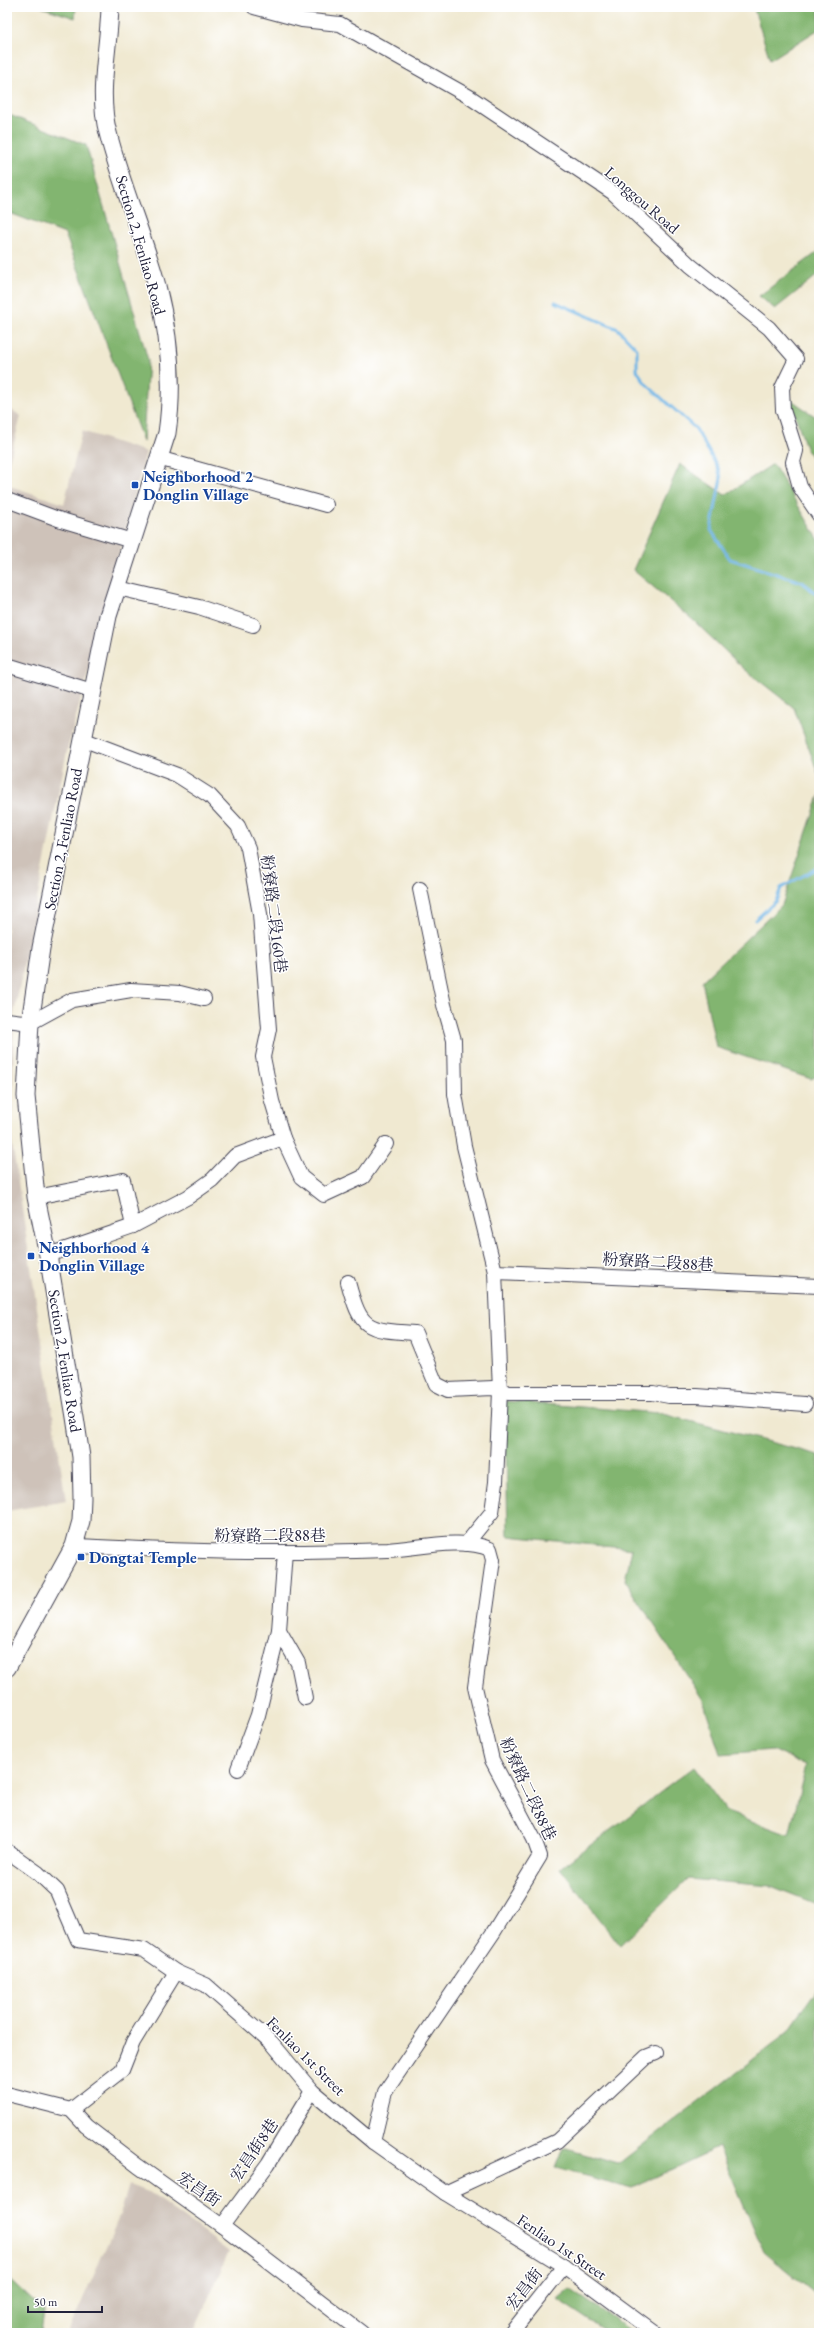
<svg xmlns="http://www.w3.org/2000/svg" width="826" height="2340" font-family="'EB Garamond','Noto Serif TC',serif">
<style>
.industrial{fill:#cec2b9}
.forest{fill:#82b56f;stroke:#526c55}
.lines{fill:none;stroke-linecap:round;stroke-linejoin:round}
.stream{stroke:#6fb5e6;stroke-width:3}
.minor-casing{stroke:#414052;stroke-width:16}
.major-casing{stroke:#414052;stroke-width:19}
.minor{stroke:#fff;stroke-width:14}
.major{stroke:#fff;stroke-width:17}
.transit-dot{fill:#1a4fb4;stroke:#fff;stroke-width:1.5}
.labels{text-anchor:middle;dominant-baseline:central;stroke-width:3;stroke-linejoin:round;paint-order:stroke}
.street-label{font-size:16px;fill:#22223b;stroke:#fff}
.transit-label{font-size:16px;font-weight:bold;fill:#164399;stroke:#fff;text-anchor:start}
</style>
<rect width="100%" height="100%" fill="#fff"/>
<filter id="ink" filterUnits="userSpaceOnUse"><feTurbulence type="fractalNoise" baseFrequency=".025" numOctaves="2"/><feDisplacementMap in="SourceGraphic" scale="8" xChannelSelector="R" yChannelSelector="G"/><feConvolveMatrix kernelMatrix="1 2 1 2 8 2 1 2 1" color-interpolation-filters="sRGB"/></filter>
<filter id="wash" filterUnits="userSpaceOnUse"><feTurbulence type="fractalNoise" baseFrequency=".012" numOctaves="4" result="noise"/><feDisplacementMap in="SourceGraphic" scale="16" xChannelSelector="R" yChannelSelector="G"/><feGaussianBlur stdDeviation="0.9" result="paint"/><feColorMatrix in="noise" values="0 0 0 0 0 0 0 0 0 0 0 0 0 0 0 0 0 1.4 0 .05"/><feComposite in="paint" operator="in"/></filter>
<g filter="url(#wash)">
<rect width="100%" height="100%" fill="#f0e9d1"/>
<g class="industrial">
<path d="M7 407 21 416 7 470Z"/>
<path d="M82 431 146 452 67 751 14 1014 12 1142 66 1501 7 1511V485L64 504Z"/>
<path d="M129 2185 150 2193 229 2252 193 2333H68L119 2217Z"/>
</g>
<g class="forest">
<path d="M41 7H76L75 18Z"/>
<path d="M756 7H819V29L770 60 754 9Z"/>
<path d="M7 114 86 145 148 360 143 441 65 234 7 212Z"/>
<path d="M819 251V274L775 309 759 296Z"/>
<path d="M790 399 819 419V470L806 448Z"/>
<path d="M680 464 725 495 773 464 819 540V776L794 708 743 668 693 620 633 570Z"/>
<path d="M819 796V1075L811 1079 716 1047 702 981 782 905Z"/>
<path d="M505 1401 659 1413 819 1455V1905L771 1886 688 1879 620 1945 560 1868 694 1767 727 1812 789 1835 806 1766 773 1750 720 1754 703 1700 625 1580 632 1549 508 1536Z"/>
<path d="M819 1987V2297L764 2252 719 2147 632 2188 555 2168 563 2148 618 2164 787 2033Z"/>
<path d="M7 2277 44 2311 41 2333H7Z"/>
<path d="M570 2288 634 2333H608L557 2299Z"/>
</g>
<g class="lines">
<g class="stream">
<path d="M555 302 618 329 637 349V370L645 383 696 429 718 468 721 478 711 530 730 559 802 582 819 596"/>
<path d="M755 920 776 901 781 888 819 867"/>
</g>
</g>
</g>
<g filter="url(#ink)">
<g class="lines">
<g class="minor-casing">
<g id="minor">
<path d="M254 7 302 20 340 24 468 96 612 192 690 265 769 328 796 359 782 388 783 410 796 451 793 462 800 487 819 515"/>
<path d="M158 458 326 505"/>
<path d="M7 500 58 519 132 541"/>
<path d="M118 588 199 607 253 625"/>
<path d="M7 665 92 691"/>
<path d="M82 739 177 775 210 796 238 826 248 848 260 914 269 1029 263 1057 272 1101 283 1138 301 1177 324 1195 363 1177 386 1144"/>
<path d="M420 889 444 1005 454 1040 455 1094 464 1146 495 1272 500 1391 496 1482 492 1512 466 1544"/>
<path d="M7 1020 30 1023 72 1000 131 990 180 993 204 999"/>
<path d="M36 1197 123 1180 133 1226 188 1197 212 1180 235 1156 283 1138"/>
<path d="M48 1255 133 1226"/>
<path d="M495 1272 819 1286"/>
<path d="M348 1282C361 1330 366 1330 415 1333L436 1384 448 1390 493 1388 509 1393H653L669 1396H697L805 1404"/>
<path d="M74 1546C144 1549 215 1553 285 1552 319 1552 354 1551 388 1550 418 1548 463 1537 490 1549L493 1560 475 1687 492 1760 534 1839 540 1856 493 1933 385 2092 373 2142"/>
<path d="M279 1630 298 1663 305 1698"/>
<path d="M238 1769 258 1715 279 1630 285 1552"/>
<path d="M7 1851 38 1873 57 1891 78 1940 144 1950 176 1972 206 1985 272 2043 312 2091 373 2142 445 2193 564 2266 655 2333"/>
<path d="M7 2094 71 2110 86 2126 138 2166 222 2226 362 2333"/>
<path d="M71 2110 122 2070 133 2042 176 1972"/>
<path d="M445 2193 557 2141 646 2057 656 2053"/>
<path d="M222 2226 268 2164 312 2091"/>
<path d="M511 2333 564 2266"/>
</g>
</g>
<g class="major-casing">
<path id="major" d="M7 1668 74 1546 81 1521 82 1498 81 1457 75 1417 48 1255 36 1197 26 1096 30 1023 41 948 108 616 167 433C174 385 169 333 157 286 143 234 121 185 108 133 97 92 109 49 110 7"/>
</g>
<use href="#minor" class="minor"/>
<use href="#major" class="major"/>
</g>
</g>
<g class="transit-dot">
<rect x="131" y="481" width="8" height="8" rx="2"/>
<rect x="27" y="1252" width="8" height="8" rx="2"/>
<rect x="77" y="1553" width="8" height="8" rx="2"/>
</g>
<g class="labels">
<g class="street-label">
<text transform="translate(642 200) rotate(41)">Longgou Road</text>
<text transform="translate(141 245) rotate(74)">Section 2, Fenliao Road</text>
<text transform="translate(63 839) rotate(-79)">Section 2, Fenliao Road</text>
<text transform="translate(274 914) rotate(83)">粉寮路二段160巷</text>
<text transform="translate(658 1262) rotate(3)">粉寮路二段88巷</text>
<text transform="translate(65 1361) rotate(81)">Section 2, Fenliao Road</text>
<text x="270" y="1535">粉寮路二段88巷</text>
<text transform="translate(528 1789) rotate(65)">粉寮路二段88巷</text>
<text transform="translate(306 2056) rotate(45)">Fenliao 1st Street</text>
<text transform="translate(254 2150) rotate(-56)">宏昌街8巷</text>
<text transform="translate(199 2189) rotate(35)">宏昌街</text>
<text transform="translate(562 2247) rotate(34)">Fenliao 1st Street</text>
<text transform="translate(524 2289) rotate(-52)">宏昌街</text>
</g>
<g class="transit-label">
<text x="143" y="476">Neighborhood 2<tspan x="143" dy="18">Donglin Village</tspan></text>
<text x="39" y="1247">Neighborhood 4<tspan x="39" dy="18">Donglin Village</tspan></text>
<text x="89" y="1557">Dongtai Temple</text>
</g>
</g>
<rect width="826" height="2340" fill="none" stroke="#fff" stroke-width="24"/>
<path d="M28 2306v6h74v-6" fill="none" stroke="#22223b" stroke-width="2"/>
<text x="34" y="2306" font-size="12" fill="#22223b" stroke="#ffffff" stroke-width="3" paint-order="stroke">50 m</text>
</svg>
